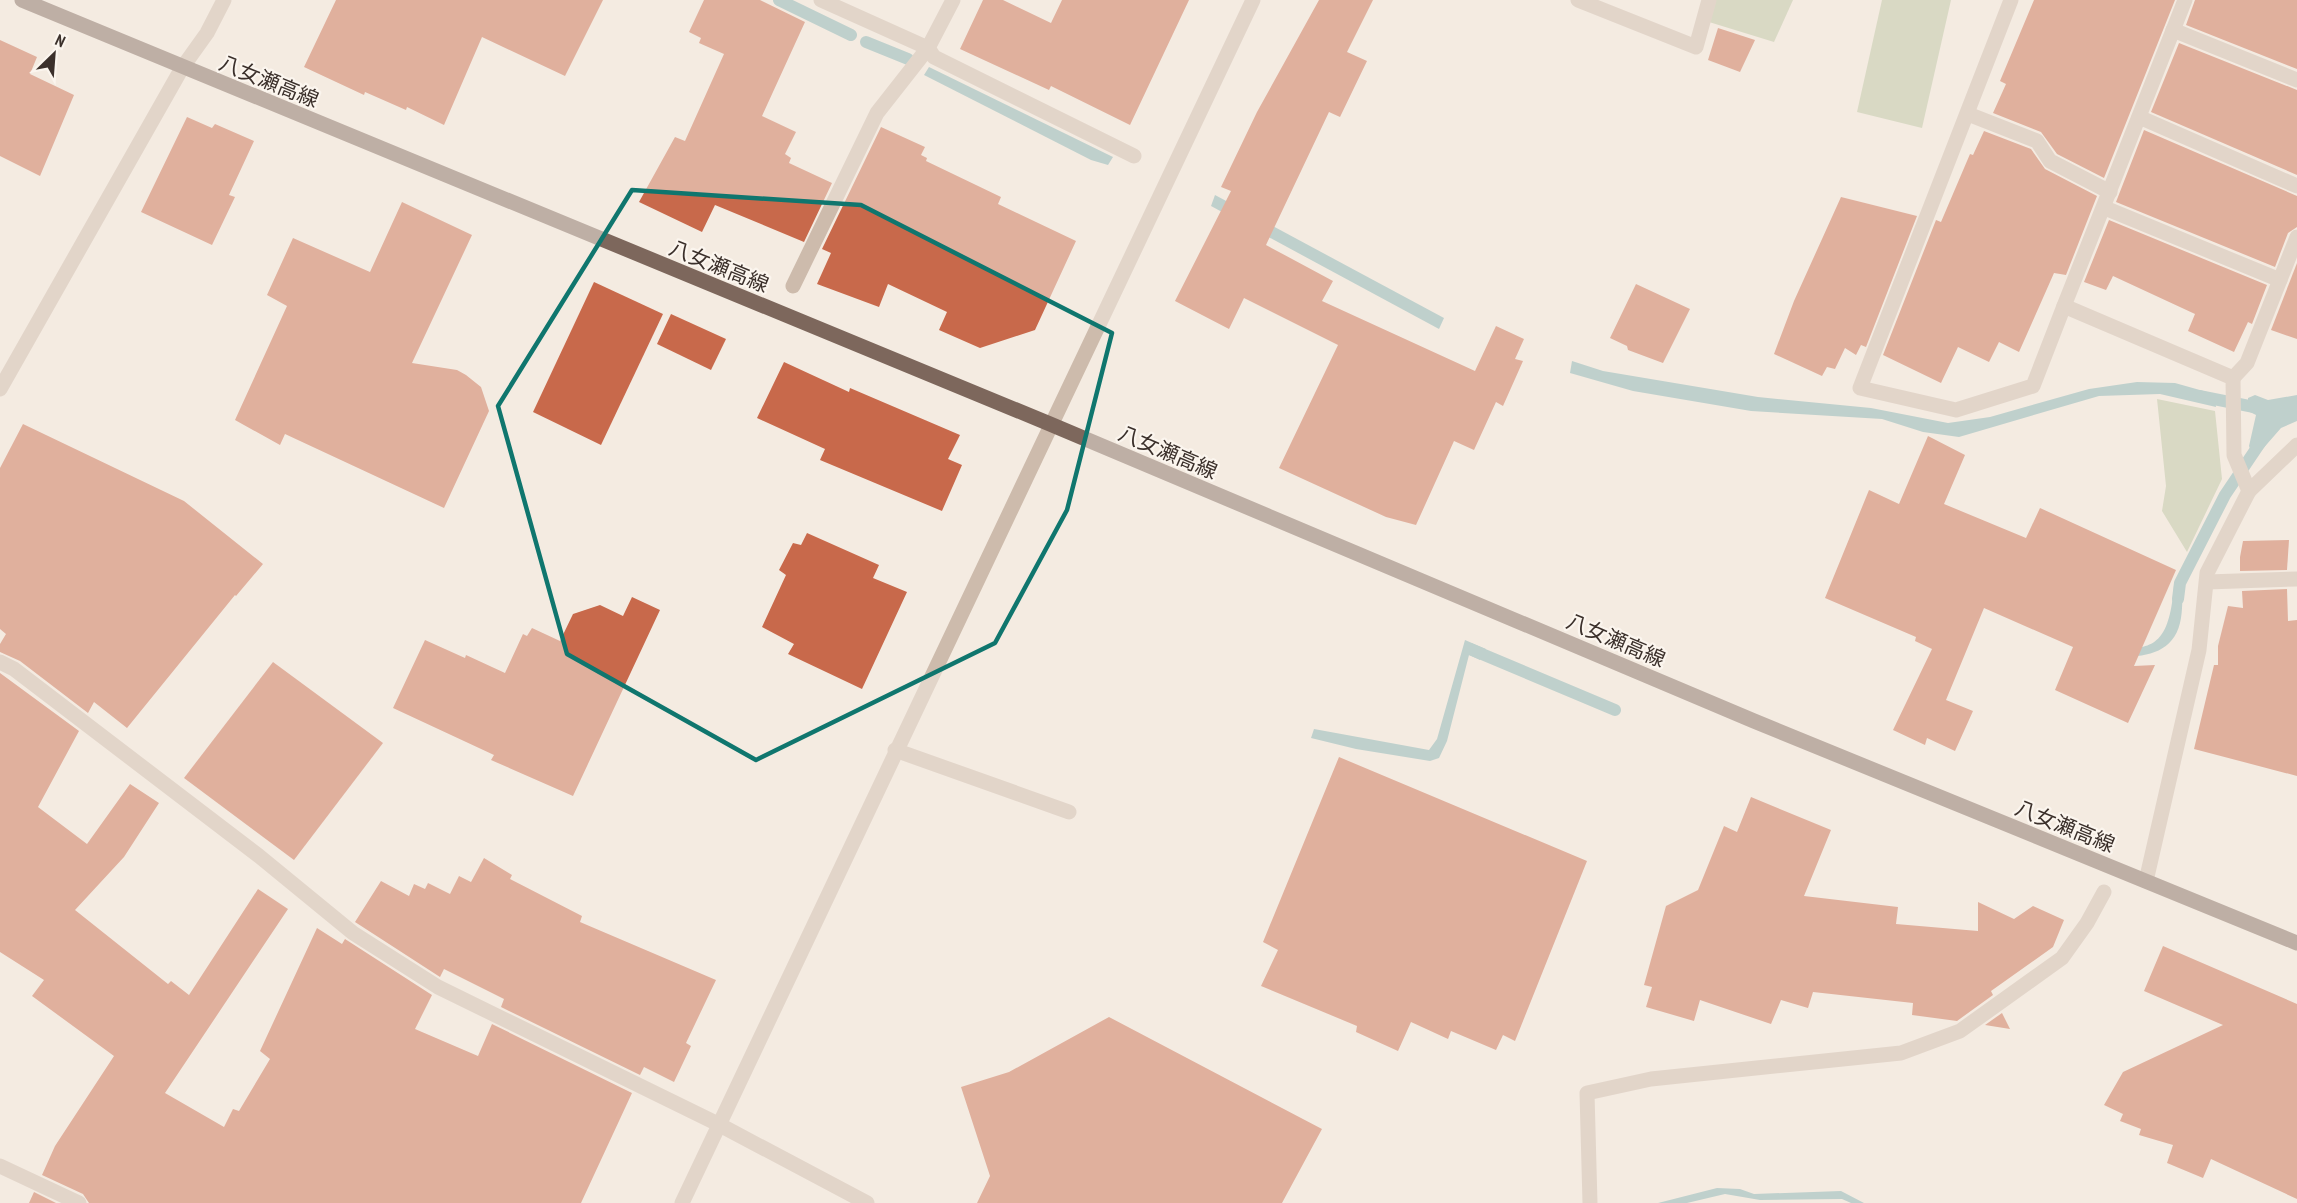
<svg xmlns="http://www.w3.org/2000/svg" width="2297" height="1203" font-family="'PT Sans Narrow','Noto Sans JP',sans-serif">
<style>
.green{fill:#b8c4a0}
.water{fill:#7fb0b2}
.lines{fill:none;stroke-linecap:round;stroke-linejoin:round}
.stream{stroke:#7fb0b2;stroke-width:12}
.building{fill:#c8694b}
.minor{stroke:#cdbbac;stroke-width:15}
.major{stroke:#7d675c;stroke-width:15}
.marked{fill:none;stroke:#0f766e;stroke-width:4.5;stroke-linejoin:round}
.labels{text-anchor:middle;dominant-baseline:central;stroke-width:4.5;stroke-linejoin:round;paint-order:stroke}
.street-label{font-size:21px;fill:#3b302b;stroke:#fbf5ee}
</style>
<rect width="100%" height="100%" fill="#f4ebe1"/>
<g class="green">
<path d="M1715 0H1793L1774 42 1709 22Z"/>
<path d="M1882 0H1951L1922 128 1857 112Z"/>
<path d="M2157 399 2215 411 2222 479 2187 552 2162 511 2166 486Z"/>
</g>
<g class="water">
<path d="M929 67 1113 157 1108 165 1091 160 924 75Z"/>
<path d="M1215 195 1444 318 1439 329 1211 206Z"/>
<path d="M1572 361 1603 371 1758 397 1871 408 1948 423 1990 417 2089 389 2137 382 2175 383 2214 394 2216 407 2160 394 2099 396 1959 437 1923 432 1882 419 1751 411 1633 391 1570 373Z"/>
<path d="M2255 395 2268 400 2297 395V421L2281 428 2254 459 2249 446 2256 415 2248 411V398Z"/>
<path d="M2174 585H2183C2182 597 2183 611 2180 623 2169 669 2110 655 2075 654L2073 646C2140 647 2168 665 2174 585Z"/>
<path d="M1465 640 1486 649 1480 660 1469 655 1447 741 1439 758 1430 761 1356 749 1311 738 1314 729 1429 750 1437 739Z"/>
<path d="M1717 1188 1740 1189 1754 1194 1841 1191 1864 1203H1851L1842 1199 1760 1200 1725 1194 1687 1203H1658Z"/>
</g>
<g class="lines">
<g class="stream">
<path d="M779 0 851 35"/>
<path d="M866 42 908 59"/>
<path d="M2199 396 2264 409"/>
<path d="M2178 599 2180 583 2225 495 2260 443"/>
<path d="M1470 649 1615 710"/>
</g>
</g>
<g class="building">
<path d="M336 0H603L565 76 482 37 444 125 407 107 406 110 365 92 364 95 304 67Z"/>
<path d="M704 0H760L805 22 762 116 796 132 785 154 791 158 789 163 832 183 804 242 715 205 702 232 639 202 675 137 685 141 724 54 699 43 701 38 689 32Z"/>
<path d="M983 0H1003L1051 23 1062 0H1189L1130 125 1051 86 1049 90 960 49Z"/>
<path d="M1319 0H1373L1347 52 1367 61 1340 117 1329 112 1266 245 1333 281 1322 301 1475 371 1496 326 1524 339 1515 359 1523 361 1503 406 1496 402 1474 450 1454 441 1416 525 1386 517 1279 468 1338 345 1244 298 1229 329 1175 301 1231 191 1221 187 1257 112Z"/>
<path d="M2034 0H2175L2104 178 2057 154 2041 132 1993 113 2006 84 2000 81Z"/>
<path d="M2195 0H2297V69L2186 25Z"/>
<path d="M1718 28 1755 40 1740 72 1708 60Z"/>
<path d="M0 40 37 57 30 74 74 95 40 176 0 156Z"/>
<path d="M2179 43 2297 90V175L2151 112Z"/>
<path d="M187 117 212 128 215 124 254 141 229 195 235 197 212 245 141 212Z"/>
<path d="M881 127 925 147 921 155 927 158 926 161 1001 197 998 204 1076 241 1035 330 980 348 939 330 947 312 888 284 879 307 817 284 831 253 822 249Z"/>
<path d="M2144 130 2297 196V227L2288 233 2275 267 2116 202Z"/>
<path d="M1984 131 2031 149 2045 169 2097 196 2066 275 2054 273 2019 352 1999 342 1989 362 1958 347 1941 383 1883 355 1936 220 1941 222 1970 154 1973 155Z"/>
<path d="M1841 197 1917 216 1866 347 1861 345 1856 355 1845 348 1835 369 1827 367 1822 376 1774 354 1794 301Z"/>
<path d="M402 202 472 235 412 363 457 370 466 375 481 387 489 411 444 508 285 434 280 445 235 420 287 306 267 295 293 238 370 272Z"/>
<path d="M2109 220 2267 285 2252 324 2248 322 2234 352 2188 331 2195 314 2113 276 2106 290 2084 282Z"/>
<path d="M2297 263V339L2271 330Z"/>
<path d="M594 282 663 314 601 445 533 412Z"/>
<path d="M1636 284 1690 309 1663 363 1628 350 1627 346 1610 338Z"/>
<path d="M671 314 726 339 711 370 657 344Z"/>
<path d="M784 362 849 392 850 388 960 435 948 459 962 465 942 511 820 460 825 449 757 418Z"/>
<path d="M23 424 184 501 263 564 236 596 235 595 127 728 94 702 88 713 20 661 0 652V644L6 634 0 629V468Z"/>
<path d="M1928 436 1965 455 1944 504 2026 538 2040 508 2176 570 2134 666 2155 665 2128 723 2055 690 2073 647 1984 608 1946 700 1973 711 1955 751 1927 738 1925 745 1893 730 1932 649 1915 641 1916 637 1825 598 1869 490 1899 504Z"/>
<path d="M807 533 879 565 873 578 907 592 862 689 788 654 794 644 762 627 786 575 779 570 793 543 801 545Z"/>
<path d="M2289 540 2287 570 2240 571V557L2243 541Z"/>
<path d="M2287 589 2288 621 2297 620V776L2194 749 2214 665H2218V646L2228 606 2243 608 2242 591Z"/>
<path d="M632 597 660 610 573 796 491 760 494 755 393 708 425 640 465 658 466 655 505 673 523 634 527 636 532 628 560 641 573 614 600 605 623 616Z"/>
<path d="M273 662 383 743 294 860 184 778Z"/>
<path d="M0 673 79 731 38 807 87 844 130 784 159 803 124 857 75 910 168 984 171 981 189 995 258 889 288 909 165 1093 224 1127 233 1109 239 1111 270 1059 260 1051 317 928 342 944 345 939 432 995 415 1029 478 1056 492 1024 632 1093 581 1203H89L83 1194 42 1175 55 1146 114 1056 32 996 44 980 0 952Z"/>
<path d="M1339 757 1587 861 1515 1041 1503 1035 1496 1050 1451 1031 1448 1039 1411 1022 1398 1051 1356 1032 1357 1026 1261 986 1278 950 1263 942Z"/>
<path d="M1751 797 1831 830 1804 896 1898 907 1896 924 1978 931V902L2014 919 2033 906 2064 920 2053 947 1991 991 1993 995 1957 1021 1912 1015 1913 1003 1813 992 1808 1008 1781 1000 1771 1024 1700 1000 1694 1021 1646 1007 1652 987 1644 985 1666 906 1698 890 1724 826 1737 832Z"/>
<path d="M484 858 512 875 510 879 582 916 580 922 716 980 686 1043 691 1046 674 1082 644 1067 640 1075 501 1007 504 999 444 969 440 977 355 922 381 881 409 896 414 884 425 889 428 883 450 894 459 876 471 882Z"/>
<path d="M2163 946 2297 1004V1199L2211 1159 2203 1178 2167 1163 2173 1145 2139 1135 2141 1129 2120 1121 2123 1114 2104 1105 2123 1072 2223 1025 2144 991Z"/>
<path d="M2002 1013 2010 1029 1985 1025Z"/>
<path d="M1109 1017 1322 1129 1282 1203H977L990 1176 961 1087 1009 1072Z"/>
<path d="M34 1192 56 1203H29Z"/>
</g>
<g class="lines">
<g class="minor">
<path d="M821 0 928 48 934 57 1134 156"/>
<path d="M1578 0 1696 47 1709 0"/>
<path d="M2011 0 1860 388 1956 410 2033 386 2064 306"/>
<path d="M2173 30 2297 80"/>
<path d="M1968 114 2037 141 2050 161 2110 192"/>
<path d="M2139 117 2297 186"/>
<path d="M2105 208 2280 280"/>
<path d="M793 286 877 113 928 48 953 0"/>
<path d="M2233 378 2247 363 2297 237"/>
<path d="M0 389 182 68 207 33 224 0"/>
<path d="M2249 491 2297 445"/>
<path d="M2207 582 2297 579"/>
<path d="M0 662 14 669 259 856 353 933 438 987 718 1124 867 1203"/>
<path d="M895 750 1069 812"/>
<path d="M2146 881 2199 650 2207 573 2249 491 2234 455 2233 378 2064 306 2185 0"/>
<path d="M0 1166 79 1203"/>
<path d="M682 1203 1253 0"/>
<path d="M1590 1203 1587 1093 1651 1079 1901 1053 1960 1031 2062 958 2087 923 2104 892"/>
</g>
<path class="major" d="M22 0 1050 424 1754 721 2297 943"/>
</g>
<path d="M0 0H2297V1203H0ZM632 190 861 205 1112 333 1067 510 995 643 756 760 567 654 498 406Z" fill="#f4ebe1" fill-opacity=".55" fill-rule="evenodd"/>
<path class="marked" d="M632 190 861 205 1112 333 1067 510 995 643 756 760 567 654 498 406Z"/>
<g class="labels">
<g class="street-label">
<text transform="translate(269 81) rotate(22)">八女瀬高線</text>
<text transform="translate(719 266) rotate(22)">八女瀬高線</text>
<text transform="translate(1168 452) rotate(23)">八女瀬高線</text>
<text transform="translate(1616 640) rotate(23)">八女瀬高線</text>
<text transform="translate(2065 826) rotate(22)">八女瀬高線</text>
</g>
</g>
<g transform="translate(54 54) rotate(25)" stroke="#fbf5ee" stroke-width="4.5" paint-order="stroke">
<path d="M0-4.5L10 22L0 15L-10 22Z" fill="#3b302b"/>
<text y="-9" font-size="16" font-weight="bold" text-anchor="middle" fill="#3b302b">N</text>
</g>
</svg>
